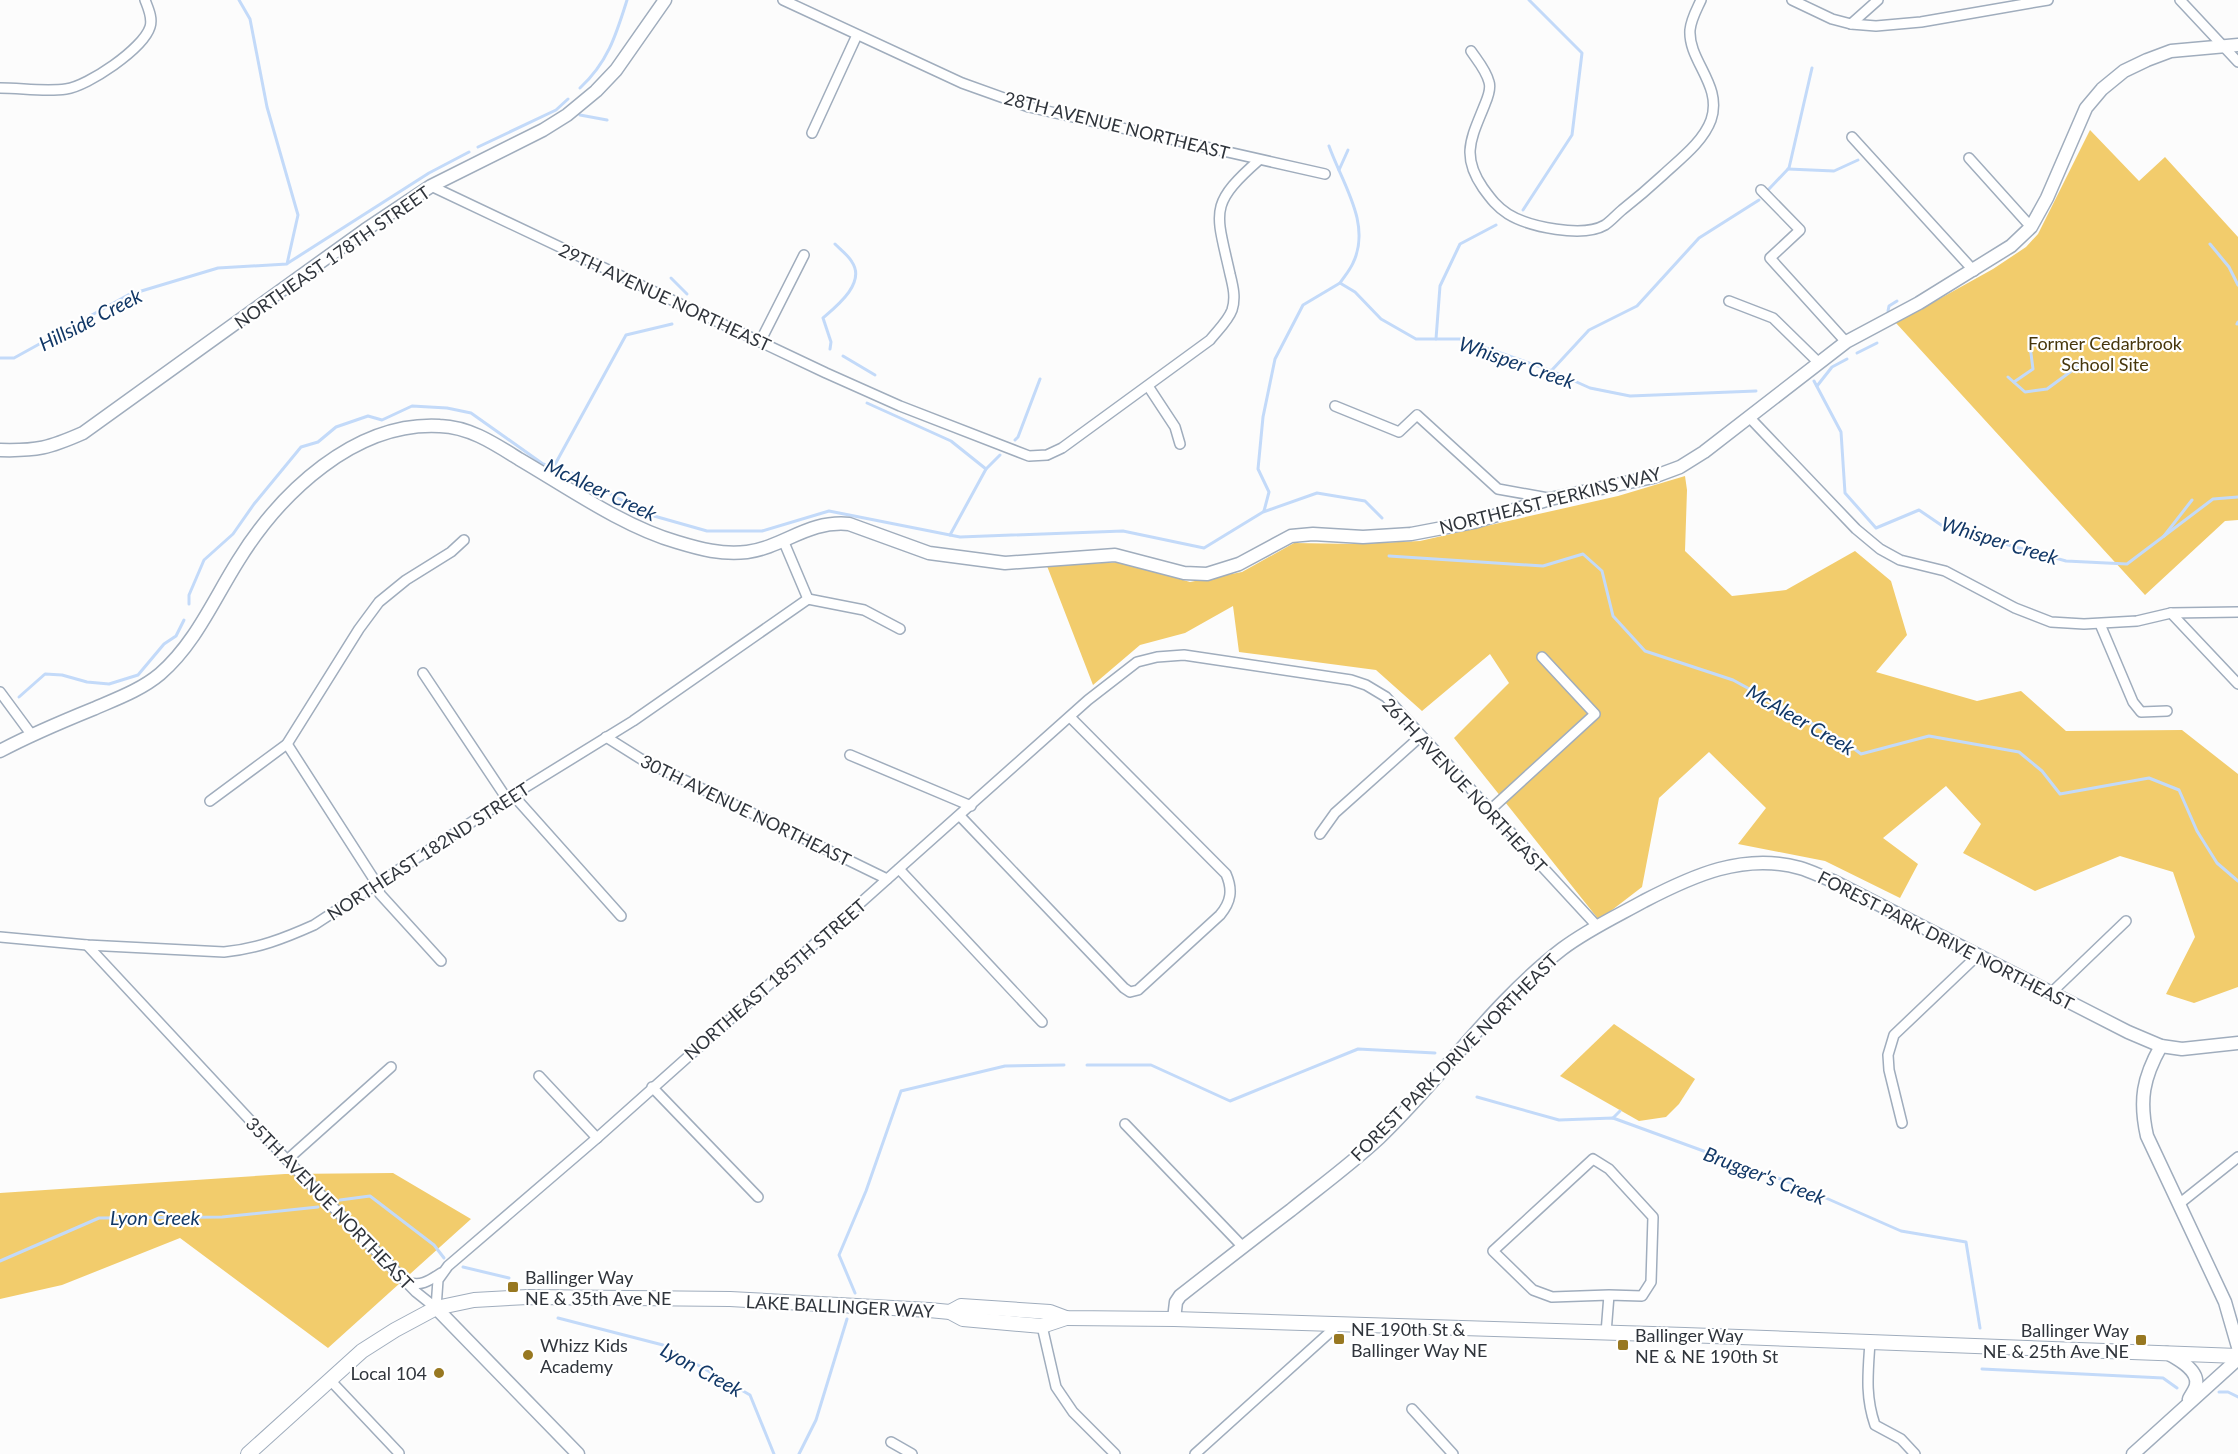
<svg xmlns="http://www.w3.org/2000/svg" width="2238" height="1454" font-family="Lato,sans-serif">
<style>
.green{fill:#f2cc6c}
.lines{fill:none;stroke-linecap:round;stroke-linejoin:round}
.stream{stroke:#c3daf9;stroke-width:3}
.street-casing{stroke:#a0adbd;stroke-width:12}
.secondary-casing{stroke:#a0adbd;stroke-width:15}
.primary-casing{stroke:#a0adbd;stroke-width:16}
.street{stroke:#fff;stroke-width:9}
.secondary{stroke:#fff;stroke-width:12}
.primary{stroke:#fff;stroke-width:14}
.poi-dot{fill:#987821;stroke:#fff;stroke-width:2}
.labels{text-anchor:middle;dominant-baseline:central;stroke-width:4.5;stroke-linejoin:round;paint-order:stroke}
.street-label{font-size:18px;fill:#30353c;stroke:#fff}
.park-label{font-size:18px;fill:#46360b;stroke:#fff}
.poi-label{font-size:18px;fill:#30353c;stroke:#fff;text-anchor:start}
.water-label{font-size:20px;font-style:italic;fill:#123867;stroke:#fff}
</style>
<rect width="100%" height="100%" fill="#fcfcfc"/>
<g class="green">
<path d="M2090 130 2139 181 2165 157 2238 237V520L2225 521 2145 595 1896 323 1993 269 2026 247 2038 234Z"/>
<path d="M1685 476 1687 490 1685 551 1732 596 1786 590 1855 551 1891 581 1907 635 1876 672 1977 701 2021 691 2066 731 2182 730 2238 774V987L2194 1003 2166 994 2195 937 2173 872 2120 856 2035 891 1963 853 1981 824 1946 786 1883 838 1918 864 1900 898 1825 861 1738 844 1766 808 1709 752 1659 798 1642 887 1599 920 1454 738 1509 683 1490 654 1422 711 1376 670 1239 652 1233 606 1185 633 1140 645 1093 685 1047 566 1121 562 1190 582 1242 572 1294 543 1356 544 1420 541 1618 496Z"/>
<path d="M1614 1024 1695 1079 1679 1104 1666 1117 1639 1121 1560 1076Z"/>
<path d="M393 1173 471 1219 328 1348 180 1238 62 1285 0 1299V1193L285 1174Z"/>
</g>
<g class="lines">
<g class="stream">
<path d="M580 88C608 62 616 35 627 0"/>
<path d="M580 115 607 120"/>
<path d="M1329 146C1342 183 1372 224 1353 263 1350 270 1344 277 1340 283"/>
<path d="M478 147 556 110 568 99"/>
<path d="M1788 169 1834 171 1858 160"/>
<path d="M1339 170 1348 150"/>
<path d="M1769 189 1789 168 1812 68"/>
<path d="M1523 210 1572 135 1582 53 1529 0"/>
<path d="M2210 244 2229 267 2238 285"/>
<path d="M288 263 429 173 469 152"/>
<path d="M671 278 687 294"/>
<path d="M1888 311 1889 306 1897 301"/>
<path d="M2237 324 2238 322"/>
<path d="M1436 339 1440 286 1460 244 1496 225"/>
<path d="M830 349 831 342 823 318C837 306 866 283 852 262 848 255 840 249 835 244"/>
<path d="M1857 353 1877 343"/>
<path d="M843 356 875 375"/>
<path d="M0 358H14L128 295 218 268 287 264 298 215 267 107 250 19 239 0"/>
<path d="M1552 370 1589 330 1637 306 1699 238 1759 200"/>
<path d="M2008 377 2025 392 2047 389 2085 361"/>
<path d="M1814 381 1841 432 1845 493 1876 528 1919 510 1944 527 2066 561 2127 564 2213 499 2238 497"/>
<path d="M2014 382 2033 369 2030 346"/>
<path d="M1817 386 1832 367 1847 359"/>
<path d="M867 403 951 441 986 469"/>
<path d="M1015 440 1018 437 1040 379"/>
<path d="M553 468 626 335 672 324"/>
<path d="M1264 511 1269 492 1258 469 1263 417 1275 359 1303 305 1340 283 1355 292 1381 319 1416 339H1460L1552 371 1590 388 1630 396 1756 391"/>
<path d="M950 535 986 469 1000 455"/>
<path d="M2164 536 2192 500"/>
<path d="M1389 556 1543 566 1583 554 1602 571 1613 616 1645 651 1733 680 1844 741 1861 754 1929 736 2019 752 2042 771 2060 794 2149 778 2179 790 2197 831 2217 863 2238 881"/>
<path d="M189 604V595L204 560 233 534 254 504 301 447 318 442 336 427 368 416 382 420 412 406 447 408 471 413 543 464 570 472 647 514 707 531H762L829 511 960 537 1123 531 1204 548 1263 512 1317 493 1365 501 1382 518"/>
<path d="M19 697 45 674 62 675 87 682 109 684 138 675 164 644 176 636 184 620"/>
<path d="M1087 1065H1151L1230 1101 1358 1049 1435 1053"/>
<path d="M1477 1097 1559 1120 1613 1118 1794 1184 1901 1231 1966 1242 1980 1328"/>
<path d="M1613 1118 1620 1111"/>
<path d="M340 1200 370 1196 434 1245 444 1258"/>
<path d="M0 1261 99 1218 222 1217 318 1207"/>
<path d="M463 1267 509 1278"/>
<path d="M855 1293 839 1255 866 1191 901 1091 1005 1066 1064 1065"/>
<path d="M558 1318 663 1345 750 1395 774 1454"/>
<path d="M1982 1369 2163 1378 2177 1388"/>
<path d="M2219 1392H2228L2238 1397"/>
<path d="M799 1454 816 1420 847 1319"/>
</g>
<g class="street-casing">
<g id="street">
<path d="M783 0 962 83 1029 107 1325 174"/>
<path d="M1792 0 1832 19 1851 24 1876 26 1921 22 2048 0"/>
<path d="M2180 0 2238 62"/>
<path d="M1851 24 1878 0"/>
<path d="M1471 51C1477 60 1486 70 1489 82 1491 88 1488 97 1485 104 1472 137 1460 155 1483 188 1491 199 1497 207 1508 214 1529 227 1583 238 1605 225 1611 221 1616 215 1622 210 1636 199 1650 187 1663 175 1680 159 1703 142 1711 120 1723 85 1688 61 1690 30 1691 19 1697 9 1701 0"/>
<path d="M0 88C21 88 45 92 66 89 88 86 143 49 150 27 153 18 148 8 145 0"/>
<path d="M812 133 857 35"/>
<path d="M1852 137 1974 271"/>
<path d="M1969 158 2031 227"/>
<path d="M431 186 826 373 900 406 1029 456 1047 455 1062 448 1210 340C1217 331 1228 321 1232 310 1236 298 1233 286 1230 274 1216 211 1208 205 1259 160"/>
<path d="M1761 190 1800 230 1770 258 1846 342"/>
<path d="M1729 301 1773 318 1818 362"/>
<path d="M760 342 804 255"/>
<path d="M1148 386 1175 427 1180 444"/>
<path d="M1335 406 1399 432 1417 415 1498 489 1548 498"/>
<path d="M1749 417 1856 529 1880 549 1900 560 1945 571 2015 608 2051 622 2084 624 2137 621 2171 613 2238 612"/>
<path d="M783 540 808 599"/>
<path d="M808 599 864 610 900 629"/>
<path d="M2171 613 2238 684"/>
<path d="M2100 624 2133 702 2141 712 2167 711"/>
<path d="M423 673 507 799"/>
<path d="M0 692 31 734"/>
<path d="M606 737 641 759 887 879"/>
<path d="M287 744 377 884 380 894 441 961"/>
<path d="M850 755 971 806"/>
<path d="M513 795 621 916"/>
<path d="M210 801 287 744 359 629 379 602 406 580 451 552 464 540"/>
<path d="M1489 811 1595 714 1542 657"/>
<path d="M960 816 1124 988 1130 992 1138 990 1220 915C1231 902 1233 890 1226 874L1070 717"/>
<path d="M1320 834 1335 813 1421 736"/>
<path d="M899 869 1042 1022"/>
<path d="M0 937 87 945 224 952C257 949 285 938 314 925L513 795 633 721 808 599"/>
<path d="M87 945 287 1160 416 1292 436 1308"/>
<path d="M2051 993 2126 921"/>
<path d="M539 1076 597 1138"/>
<path d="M652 1087 758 1197"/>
<path d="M1902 1123 1889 1070 1888 1055 1894 1035 1978 955"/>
<path d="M1125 1124 1243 1247"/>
<path d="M287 1160 391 1067"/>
<path d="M2179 1204 2238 1157"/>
<path d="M408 1282C421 1287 430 1280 441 1273"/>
<path d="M436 1308 438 1280 448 1266 597 1138 1088 700 1137 662 1157 657 1184 655 1351 680 1366 685 1386 697 1597 926"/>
<path d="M1042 1326 1056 1387 1073 1412 1115 1454"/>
<path d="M1606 1333 1609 1295 1642 1296 1651 1282 1653 1217 1609 1169 1593 1159 1493 1251 1533 1290 1552 1297 1609 1295"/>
<path d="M1870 1342C1868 1373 1865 1396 1875 1425L1901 1439 1915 1454"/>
<path d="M330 1380 399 1453"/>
<path d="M1412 1409 1453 1454"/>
<path d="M891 1442 912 1454"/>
<path d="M1195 1454 1338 1325"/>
</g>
</g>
<g class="secondary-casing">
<g id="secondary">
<path d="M0 450C37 451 49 448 83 433L365 230 431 186 543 130 567 115 596 91 616 70 665 0"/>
<path d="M0 751C30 735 61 722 93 709 116 699 141 690 160 674 195 644 214 599 238 561 280 493 355 421 440 426 470 427 495 444 519 459 567 487 624 527 677 542 700 549 722 555 747 552 784 547 808 520 849 524L929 553 1005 563 1115 555 1184 573 1207 574 1239 564 1291 536 1313 534 1363 537 1411 534 1474 522 1550 499 1653 477 1680 467 1704 452 1846 342 1919 303 2011 246 2031 227 2047 198 2086 108 2102 89 2124 71 2147 60 2171 51 2238 45"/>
<path d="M2161 1046C2143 1078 2139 1100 2147 1136L2225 1302 2238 1347"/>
<path d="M436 1308 578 1454"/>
<path d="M1174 1319 1176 1302 1180 1296C1217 1267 1254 1238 1291 1210 1321 1186 1351 1164 1379 1138 1442 1078 1492 1003 1562 949 1587 930 1617 916 1644 901 1692 876 1744 852 1800 868 1811 871 1822 877 1833 881L2128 1032 2161 1046 2182 1049 2238 1043"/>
<path d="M2167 1353C2178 1359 2199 1370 2196 1385 2195 1390 2191 1395 2189 1399"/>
<path d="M2133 1454 2238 1359"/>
</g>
</g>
<g class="primary-casing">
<g id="primary">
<path d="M950 1312 961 1306 1050 1312 1066 1318 1174 1319 1685 1335 2238 1356"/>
<path d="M248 1454 362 1351 395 1330 436 1308 474 1300 528 1297 730 1299 929 1310 950 1312 963 1319 1042 1326 1066 1318"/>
</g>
</g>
<use href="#street" class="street"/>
<use href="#secondary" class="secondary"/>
<use href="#primary" class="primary"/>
</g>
<g class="poi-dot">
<rect x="507" y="1281" width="12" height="12" rx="3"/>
<rect x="1333" y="1333" width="12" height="12" rx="3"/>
<rect x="2135" y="1334" width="12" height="12" rx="3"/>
<rect x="1617" y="1339" width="12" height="12" rx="3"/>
<circle cx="528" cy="1355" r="6"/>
<circle cx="439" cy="1373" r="6"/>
</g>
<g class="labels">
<g class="street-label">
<text transform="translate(1117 125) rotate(14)">28TH AVENUE NORTHEAST</text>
<text transform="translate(332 257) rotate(-35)">NORTHEAST 178TH STREET</text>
<text transform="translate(665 297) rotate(25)">29TH AVENUE NORTHEAST</text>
<text transform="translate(1550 500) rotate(-14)">NORTHEAST PERKINS WAY</text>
<text transform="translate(1465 785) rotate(47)">26TH AVENUE NORTHEAST</text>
<text transform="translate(746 810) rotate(26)">30TH AVENUE NORTHEAST</text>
<text transform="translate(428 851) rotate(-33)">NORTHEAST 182ND STREET</text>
<text transform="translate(1946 940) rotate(27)">FOREST PARK DRIVE NORTHEAST</text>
<text transform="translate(775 979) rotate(-41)">NORTHEAST 185TH STREET</text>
<text transform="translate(1454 1057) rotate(-45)">FOREST PARK DRIVE NORTHEAST</text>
<text transform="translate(330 1203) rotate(46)">35TH AVENUE NORTHEAST</text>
<text transform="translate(840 1306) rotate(3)">LAKE BALLINGER WAY</text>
</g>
<g class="park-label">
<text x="2105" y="343">Former Cedarbrook<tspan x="2105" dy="21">School Site</tspan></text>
</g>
<g class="poi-label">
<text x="525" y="1277">Ballinger Way<tspan x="525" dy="21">NE &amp; 35th Ave NE</tspan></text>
<text x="1351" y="1329">NE 190th St &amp;<tspan x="1351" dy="21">Ballinger Way NE</tspan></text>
<text x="2129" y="1330" text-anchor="end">Ballinger Way<tspan x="2129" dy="21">NE &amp; 25th Ave NE</tspan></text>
<text x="1635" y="1335">Ballinger Way<tspan x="1635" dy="21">NE &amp; NE 190th St</tspan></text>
<text x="540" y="1345">Whizz Kids<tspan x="540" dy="21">Academy</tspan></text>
<text x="427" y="1373" text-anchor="end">Local 104</text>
</g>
<g class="water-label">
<text transform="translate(90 319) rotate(-27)">Hillside Creek</text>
<text transform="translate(1517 362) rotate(19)">Whisper Creek</text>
<text transform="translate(601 489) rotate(25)">McAleer Creek</text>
<text transform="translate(2000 540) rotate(17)">Whisper Creek</text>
<text transform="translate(1801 719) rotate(30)">McAleer Creek</text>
<text transform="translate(1765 1175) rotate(21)">Brugger's Creek</text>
<text x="155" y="1217">Lyon Creek</text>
<text transform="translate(702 1369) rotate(29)">Lyon Creek</text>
</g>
</g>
</svg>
